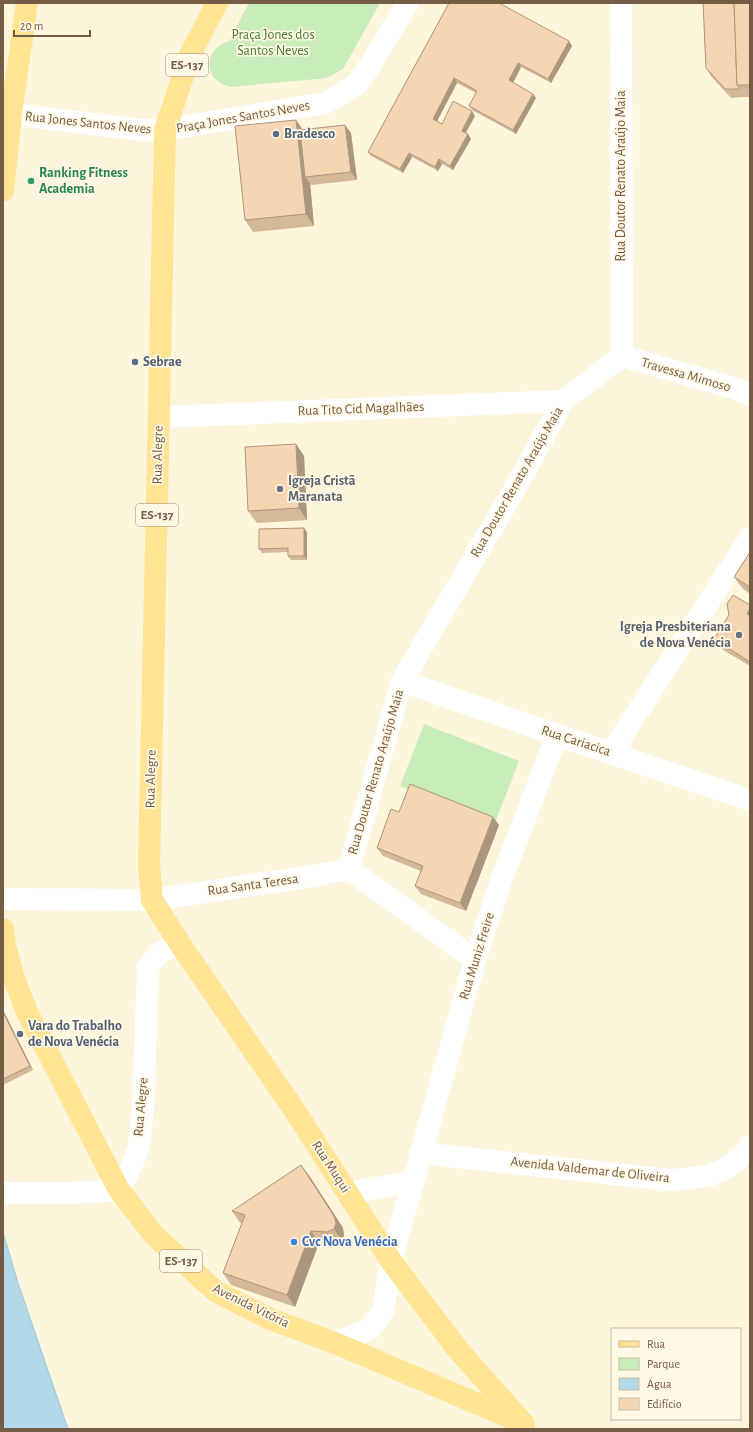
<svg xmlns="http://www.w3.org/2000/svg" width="753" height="1432" font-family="'Alegreya Sans',sans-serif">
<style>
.green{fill:#c9ecbb}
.water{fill:#b1d9e8;stroke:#96c8db}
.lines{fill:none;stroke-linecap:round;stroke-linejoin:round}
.minor{stroke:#fff;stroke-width:22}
.major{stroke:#ffe493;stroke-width:22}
.wall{fill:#d3b89a}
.shaded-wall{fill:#ac967d}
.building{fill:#f5d6b3;stroke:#ac967d}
.service-dot{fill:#5c6f8a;stroke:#fff8e5;stroke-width:1.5}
.leisure-dot{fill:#2e9e5b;stroke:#fff8e5;stroke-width:1.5}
.worship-dot{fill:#6b7280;stroke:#fff8e5;stroke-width:1.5}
.shop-dot{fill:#3f7fe0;stroke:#fff8e5;stroke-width:1.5}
.labels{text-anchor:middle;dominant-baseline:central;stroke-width:3.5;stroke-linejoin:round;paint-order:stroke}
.shield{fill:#fff8e5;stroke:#9e8b74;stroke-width:1}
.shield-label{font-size:13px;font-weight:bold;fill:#755c44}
.park-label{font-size:14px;fill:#467c3b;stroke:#fff8e5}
.street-label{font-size:14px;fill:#755c44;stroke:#fff8e5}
.service-label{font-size:14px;font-weight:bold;fill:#4e5e75;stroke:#fff8e5;text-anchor:start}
.leisure-label{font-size:14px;font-weight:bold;fill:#27864d;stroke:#fff8e5;text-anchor:start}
.worship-label{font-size:14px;font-weight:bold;fill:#5b616d;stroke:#fff8e5;text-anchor:start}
.shop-label{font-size:14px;font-weight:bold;fill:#366cbe;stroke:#fff8e5;text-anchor:start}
</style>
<rect width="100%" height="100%" fill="#fef5dd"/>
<g class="green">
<path d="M249 3H380L343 69 327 78 231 87C203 81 202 50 229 41Z"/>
<path d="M424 724 519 761 495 823 400 786Z"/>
</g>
<path class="water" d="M3 1232 18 1283 68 1429H3Z"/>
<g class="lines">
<g class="minor">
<path d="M621 3 622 356"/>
<path d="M3 113 142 130H165L325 103 342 94 357 84 367 70 408 3"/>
<path d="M622 356 734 388 750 395"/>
<path d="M159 417 563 401"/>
<path d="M402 681 557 735 750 800"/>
<path d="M611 753 750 538"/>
<path d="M349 869 402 681 516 487 563 401 622 356"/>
<path d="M3 899 152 900 306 877 349 869 475 960"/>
<path d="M420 1153 670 1180C704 1178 726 1176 750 1147"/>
<path d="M3 1193H73L119 1190 132 1165 138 1149 140 1134 143 1109 148 967C159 951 164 948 182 947"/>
<path d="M348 1193 413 1182"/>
<path d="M335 1343 370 1329 383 1311 391 1261 475 960 502 878 557 735"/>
</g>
<g class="major">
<path d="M217 3 190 55 165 130 149 865 152 900 182 947 295 1111 391 1261 459 1351 524 1424"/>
<path d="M3 191 11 114 27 3"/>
<path d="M3 929 5 946 14 979 27 1012 119 1190 154 1235 215 1291 270 1319 335 1343 518 1421"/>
</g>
</g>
<g class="wall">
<path d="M449 3 569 41 572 46 551 83 521 67 513 83 533 94 536 98 516 134 472 110 469 106 476 93 457 83 437 121 442 124 475 116 466 133 468 134 471 139 453 170 442 164 438 171 412 157 403 173 371 156 368 152Z"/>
<path d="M750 3V97H745L731 98 711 76 706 68Z"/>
<path d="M296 120 303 130 351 133 357 180 311 185 310 183 314 226 253 232 245 220Z"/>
<path d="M296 444 304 456 307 520 257 523 248 511Z"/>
<path d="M307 532V560H291L288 556V552L262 553 259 549Z"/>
<path d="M750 552V594L743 589 734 577Z"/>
<path d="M750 605V666L720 648 714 639Z"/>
<path d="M399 812 499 825 466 911 421 894 415 886 421 871 383 856 377 848Z"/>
<path d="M3 1010 33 1070 3 1085Z"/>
<path d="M301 1165 310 1177 343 1228 344 1235 342 1241 336 1244 319 1243 295 1307 231 1285 223 1273 242 1223H240L232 1211Z"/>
</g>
<g class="shaded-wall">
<path d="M569 41 572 46 551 83 548 79Z"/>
<path d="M518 63 521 67 512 85 509 80Z"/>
<path d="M454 78 457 83 436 123 433 119Z"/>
<path d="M533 94 536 98 516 134 513 130Z"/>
<path d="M472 111 475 116 464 135 462 131Z"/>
<path d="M296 120 304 132 305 177 310 183 314 226 306 214Z"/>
<path d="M345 125 351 133 357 180 351 172Z"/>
<path d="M468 134 471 139 453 170 450 166Z"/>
<path d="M409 153 412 157 403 173 400 169Z"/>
<path d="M439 159 442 164 438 171 435 167Z"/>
<path d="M296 444 304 456 307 520 299 508Z"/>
<path d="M304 528 307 532V560L304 556Z"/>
<path d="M750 608V618L747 614Z"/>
<path d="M493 817 499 825 466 911 460 903Z"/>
<path d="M3 1010 33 1070 30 1066 3 1012Z"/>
<path d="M301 1165 310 1177 343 1228 344 1235 342 1241 334 1229Z"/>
<path d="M311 1231 319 1243 295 1307 287 1295Z"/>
</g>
<g class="building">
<path d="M449 3H499L569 41 548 79 518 63 509 80 533 94 513 130 469 106 477 91 454 78 433 119 442 124 453 101 472 111 462 131 468 134 450 166 439 159 435 167 409 153 400 169 368 152Z"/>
<path d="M703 3H734L737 85 740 89H725L706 68Z"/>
<path d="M734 3H750V85H737Z"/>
<path d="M296 120 306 214 245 220 235 126Z"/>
<path d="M345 125 351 172 305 177 300 130Z"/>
<path d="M296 444 299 508 248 511 245 447Z"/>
<path d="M304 528V556H288V548L259 549V529Z"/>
<path d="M750 552V587L734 577Z"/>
<path d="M733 595 750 605V608L747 614 750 616V662L714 639 729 615 727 604Z"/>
<path d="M410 784 493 817 460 903 415 886 423 866 377 848 391 809 399 812Z"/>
<path d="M3 1012 30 1066 3 1079Z"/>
<path d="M301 1165 334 1216 336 1223 334 1229 327 1232 311 1231 287 1295 223 1273 245 1215 232 1211Z"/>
</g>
<g class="service-dot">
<circle cx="276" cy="134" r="4"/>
<circle cx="135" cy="362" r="4"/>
<circle cx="20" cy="1034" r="4"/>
</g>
<circle class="leisure-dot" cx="31" cy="181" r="4"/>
<g class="worship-dot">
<circle cx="280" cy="489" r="4"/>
<circle cx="739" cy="635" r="4"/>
</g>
<circle class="shop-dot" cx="294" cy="1242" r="4"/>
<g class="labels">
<g class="shield">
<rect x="166" y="54" width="42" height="22" rx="3"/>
<rect x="136" y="504" width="42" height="22" rx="3"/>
<rect x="160" y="1250" width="42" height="22" rx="3"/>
</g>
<g class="shield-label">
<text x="187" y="65">ES-137</text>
<text x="157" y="515">ES-137</text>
<text x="181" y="1261">ES-137</text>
</g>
<g class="park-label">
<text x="273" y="35">Praça Jones dos<tspan x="273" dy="16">Santos Neves</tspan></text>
</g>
<g class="street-label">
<text transform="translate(243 117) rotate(-10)">Praça Jones Santos Neves</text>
<text transform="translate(88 123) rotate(6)">Rua Jones Santos Neves</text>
<text transform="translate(621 176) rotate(-90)">Rua Doutor Renato Araújo Maia</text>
<text transform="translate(686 375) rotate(16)">Travessa Mimoso</text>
<text transform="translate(361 409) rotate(-2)">Rua Tito Cid Magalhães</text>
<text transform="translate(158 455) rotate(-89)">Rua Alegre</text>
<text transform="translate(517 482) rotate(-60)">Rua Doutor Renato Araújo Maia</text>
<text transform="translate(576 741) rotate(18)">Rua Cariacica</text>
<text transform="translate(376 772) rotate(-74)">Rua Doutor Renato Araújo Maia</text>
<text transform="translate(151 779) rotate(-89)">Rua Alegre</text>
<text transform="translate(253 885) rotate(-8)">Rua Santa Teresa</text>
<text transform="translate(477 956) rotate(-73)">Rua Muniz Freire</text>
<text transform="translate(141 1107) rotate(-85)">Rua Alegre</text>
<text transform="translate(331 1167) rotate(57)">Rua Muqui</text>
<text transform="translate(590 1170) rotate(6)">Avenida Valdemar de Oliveira</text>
<text transform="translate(251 1306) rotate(26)">Avenida Vitória</text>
</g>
<g class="service-label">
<text x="284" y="134">Bradesco</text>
<text x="143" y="362">Sebrae</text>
<text x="28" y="1026">Vara do Trabalho<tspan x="28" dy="16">de Nova Venécia</tspan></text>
</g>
<g class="leisure-label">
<text x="39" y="173">Ranking Fitness<tspan x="39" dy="16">Academia</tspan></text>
</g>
<g class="worship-label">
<text x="288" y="481">Igreja Cristã<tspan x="288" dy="16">Maranata</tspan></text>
<text x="731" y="627" text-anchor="end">Igreja Presbiteriana<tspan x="731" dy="16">de Nova Venécia</tspan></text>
</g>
<g class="shop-label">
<text x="302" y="1242">Cvc Nova Venécia</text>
</g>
</g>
<rect width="753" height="1432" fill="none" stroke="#755c44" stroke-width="8"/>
<rect x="611" y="1328" width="130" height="92" fill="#fff8e5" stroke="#c8baa5"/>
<rect x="619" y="1341" width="20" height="6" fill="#ffe493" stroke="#c8baa5"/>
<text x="647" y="1348" font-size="12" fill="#755c44">Rua</text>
<rect x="619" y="1358" width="20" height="12" fill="#c9ecbb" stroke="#c8baa5"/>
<text x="647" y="1368" font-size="12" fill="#755c44">Parque</text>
<rect x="619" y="1378" width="20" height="12" fill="#b1d9e8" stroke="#c8baa5"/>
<text x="647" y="1388" font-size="12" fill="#755c44">Água</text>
<rect x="619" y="1398" width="20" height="12" fill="#f5d6b3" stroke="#c8baa5"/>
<text x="647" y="1408" font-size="12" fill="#755c44">Edifício</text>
<path d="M14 30v6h76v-6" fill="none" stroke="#755c44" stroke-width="2"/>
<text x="20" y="30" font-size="12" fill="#755c44" stroke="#fff8e5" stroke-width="3" paint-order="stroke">20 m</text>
</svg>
